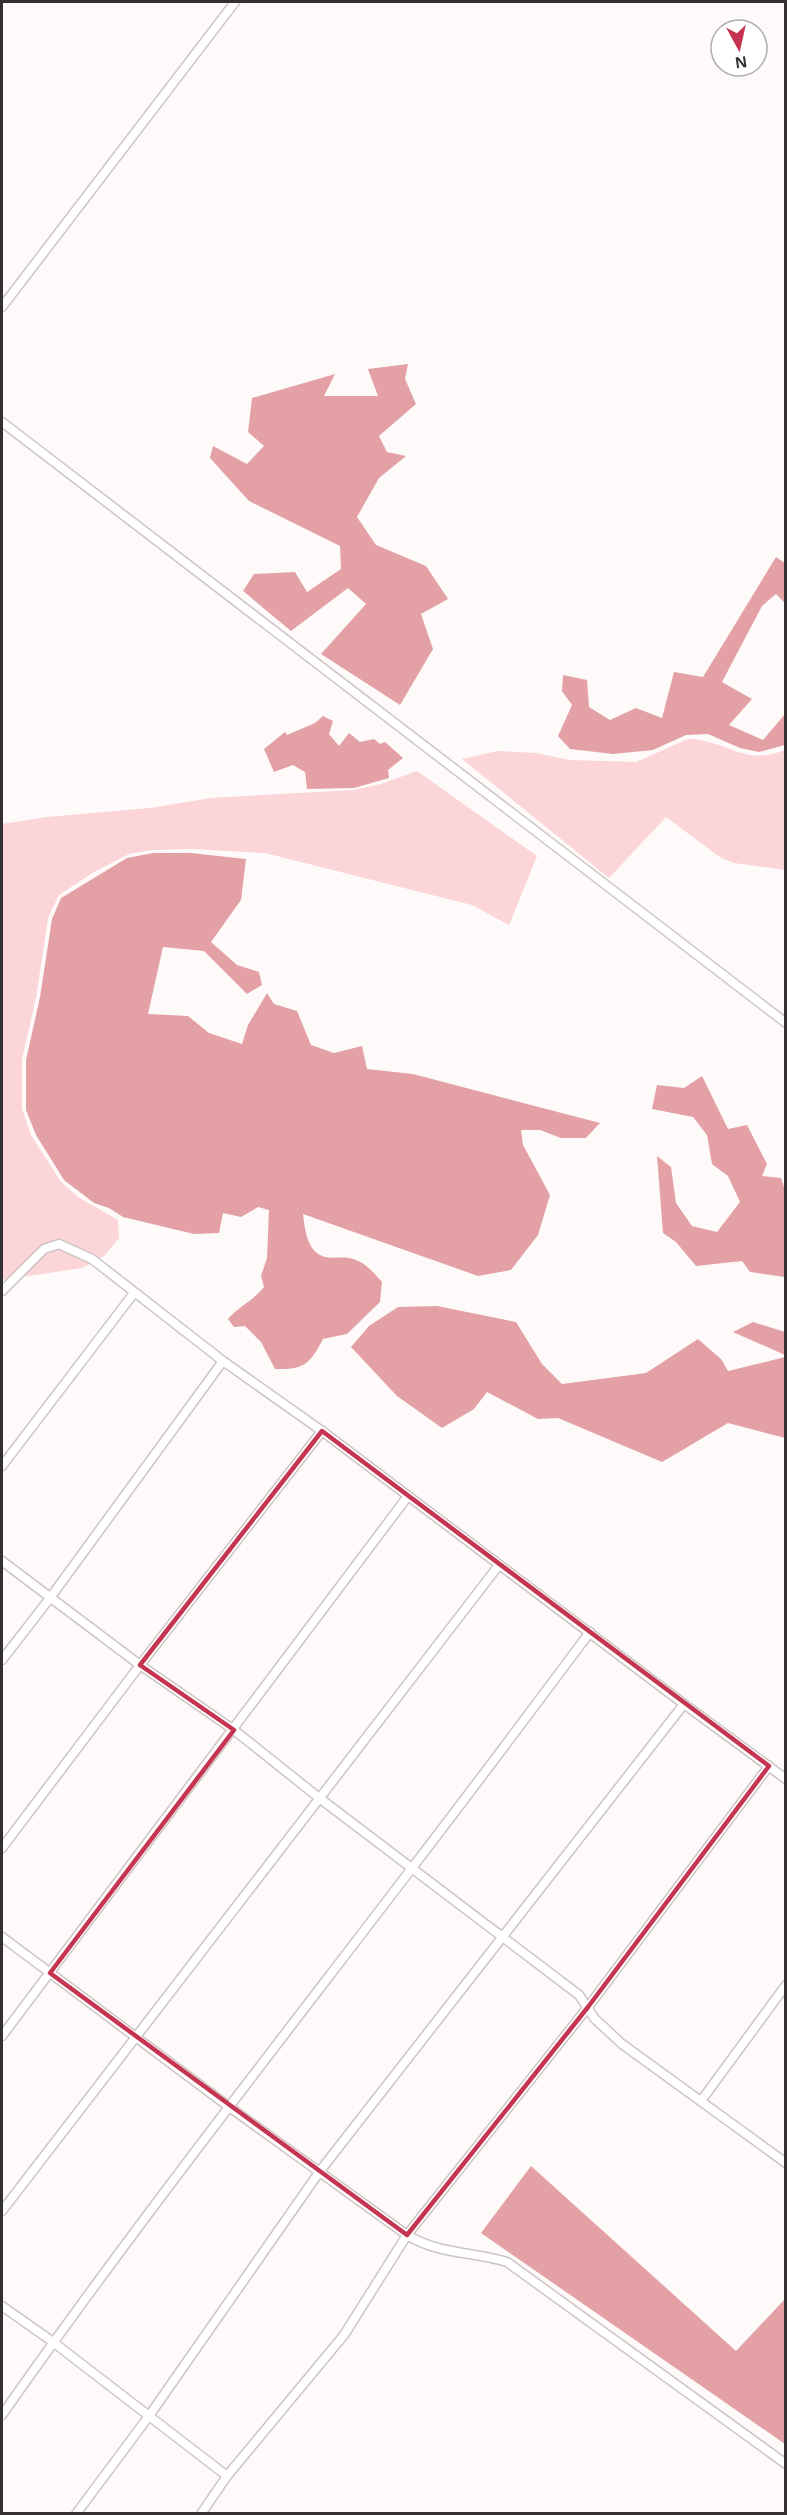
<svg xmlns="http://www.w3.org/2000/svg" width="787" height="2515" font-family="Arial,sans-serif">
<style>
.green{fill:#fbd5d7}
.forest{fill:#e3a1a5}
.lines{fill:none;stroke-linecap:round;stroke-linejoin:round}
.street-casing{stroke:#cec4c4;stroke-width:11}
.street{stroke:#fff;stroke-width:8}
.marked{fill:none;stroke:#c53551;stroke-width:4.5;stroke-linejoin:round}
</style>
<rect width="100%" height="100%" fill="#fefafa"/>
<g class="green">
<path d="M688 739C727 740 744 767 785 750V870L734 863 721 858 666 817 609 878 462 759 498 751 537 753 569 760 636 762Z"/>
<path d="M417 771 537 856 509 925 472 905 265 853 191 849 152 850 129 854 94 872 59 895 48 918 36 998 22 1059V1109L31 1135 61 1182 78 1197 118 1220 119 1238 104 1256 82 1268 2 1280V824L47 817 150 808 211 798 354 790 381 784Z"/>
</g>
<g class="forest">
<path d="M408 364 405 379 416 404 379 436 387 452 406 456 379 478 357 517 376 545 426 566 448 599 421 614 433 649 400 705 321 654 366 604 348 588 291 631 243 591 254 574 295 572 307 592 341 569 340 546 249 501 210 458 213 446 247 464 264 446 248 432 252 398 335 374 324 396H378L368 369Z"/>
<path d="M776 557 785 563V603L776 594 762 606 722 682 752 699 729 725 763 740 785 714V745L759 752 740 748 708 734 686 735 653 750 613 754 570 749 558 736 572 705 562 691 563 675 587 680 589 707 610 720 636 708 662 718 674 672 703 677Z"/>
<path d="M323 716 333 721 329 734 339 746 349 733 360 742 374 739 380 744 385 742 403 758 388 770 389 778 354 788 307 789 305 772 293 765 274 772 264 749 285 732 287 735 315 723Z"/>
<path d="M153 853H191L246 859 241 900 211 942 237 965 259 972 262 985 247 994 204 951 163 947 148 1014 188 1016 209 1033 242 1044 248 1025 267 993 274 1004 297 1011 311 1045 334 1053 362 1046 367 1069 413 1074 600 1123 586 1138H561L540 1130H521L523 1145 550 1195 538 1235 511 1270 478 1276 303 1214C305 1230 307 1252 325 1257 334 1259 344 1256 353 1259 366 1263 373 1272 382 1282L380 1302 347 1334 323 1339C310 1364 304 1370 275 1369L261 1342 245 1326 234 1327 228 1319C239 1306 254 1300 264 1287L261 1276 267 1258 269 1210 258 1207 241 1217 223 1213 219 1233 194 1234 123 1217 109 1208 94 1203 64 1180 36 1135 26 1110V1060L40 997 52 919 61 898 127 858Z"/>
<path d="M702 1076 728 1129 747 1125 767 1164 762 1176 781 1178 785 1190 784 1218 786 1222 785 1277 750 1272 742 1261 696 1266 676 1242 663 1233 657 1156 671 1167 676 1203 692 1226 717 1232 740 1202 728 1176 712 1164 707 1135 693 1117 652 1109 657 1085 684 1088Z"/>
<path d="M437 1306 516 1322 542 1364 562 1384 646 1373 698 1339 721 1359 728 1371 785 1357V1438L728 1423 662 1462 558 1418 538 1419 487 1392 474 1409 442 1428 397 1396 351 1347 369 1326 398 1307Z"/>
<path d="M753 1322 785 1332V1355L733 1332Z"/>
<path d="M531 2166 736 2351 785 2299V2444L481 2233Z"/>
</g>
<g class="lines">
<g class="street-casing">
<g id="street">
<path d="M2 307 235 2"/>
<path d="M2 422 786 1023"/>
<path d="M2 1291 44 1249 59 1244 92 1259 223 1361 322 1431 684 1704"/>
<path d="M2 1466 134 1293"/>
<path d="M2 1561 140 1665 234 1730 318 1797 579 1995 595 2019 622 2044 786 2163"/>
<path d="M2 1660 50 1598 223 1361"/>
<path d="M2 1848 140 1665 322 1431"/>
<path d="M2 1937 228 2106 407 2235C440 2255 472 2251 507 2262L786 2464"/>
<path d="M2 2036 408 1496"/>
<path d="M701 2101 786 1985"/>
<path d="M2 2211 499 1565"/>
<path d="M2 2306 53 2342 227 2476"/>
<path d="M2 2415C133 2228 274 2049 412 1868 472 1790 531 1711 590 1632"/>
<path d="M76 2514 149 2416 320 2171 684 1704 786 1779"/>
<path d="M201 2514 227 2476 344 2335 407 2235 588 2007 769 1766"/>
</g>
</g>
<use href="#street" class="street"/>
</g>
<path class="marked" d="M322 1431 769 1766 588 2007 407 2235 50 1973 234 1730 140 1665Z"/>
<rect width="787" height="2515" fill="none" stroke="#343030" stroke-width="6"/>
<g transform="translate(739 48) rotate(172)"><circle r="28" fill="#ffffff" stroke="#aeacac" stroke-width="1.5"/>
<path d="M0-4.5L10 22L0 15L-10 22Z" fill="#c53551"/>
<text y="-9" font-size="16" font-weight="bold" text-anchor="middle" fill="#343030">N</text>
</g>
</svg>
